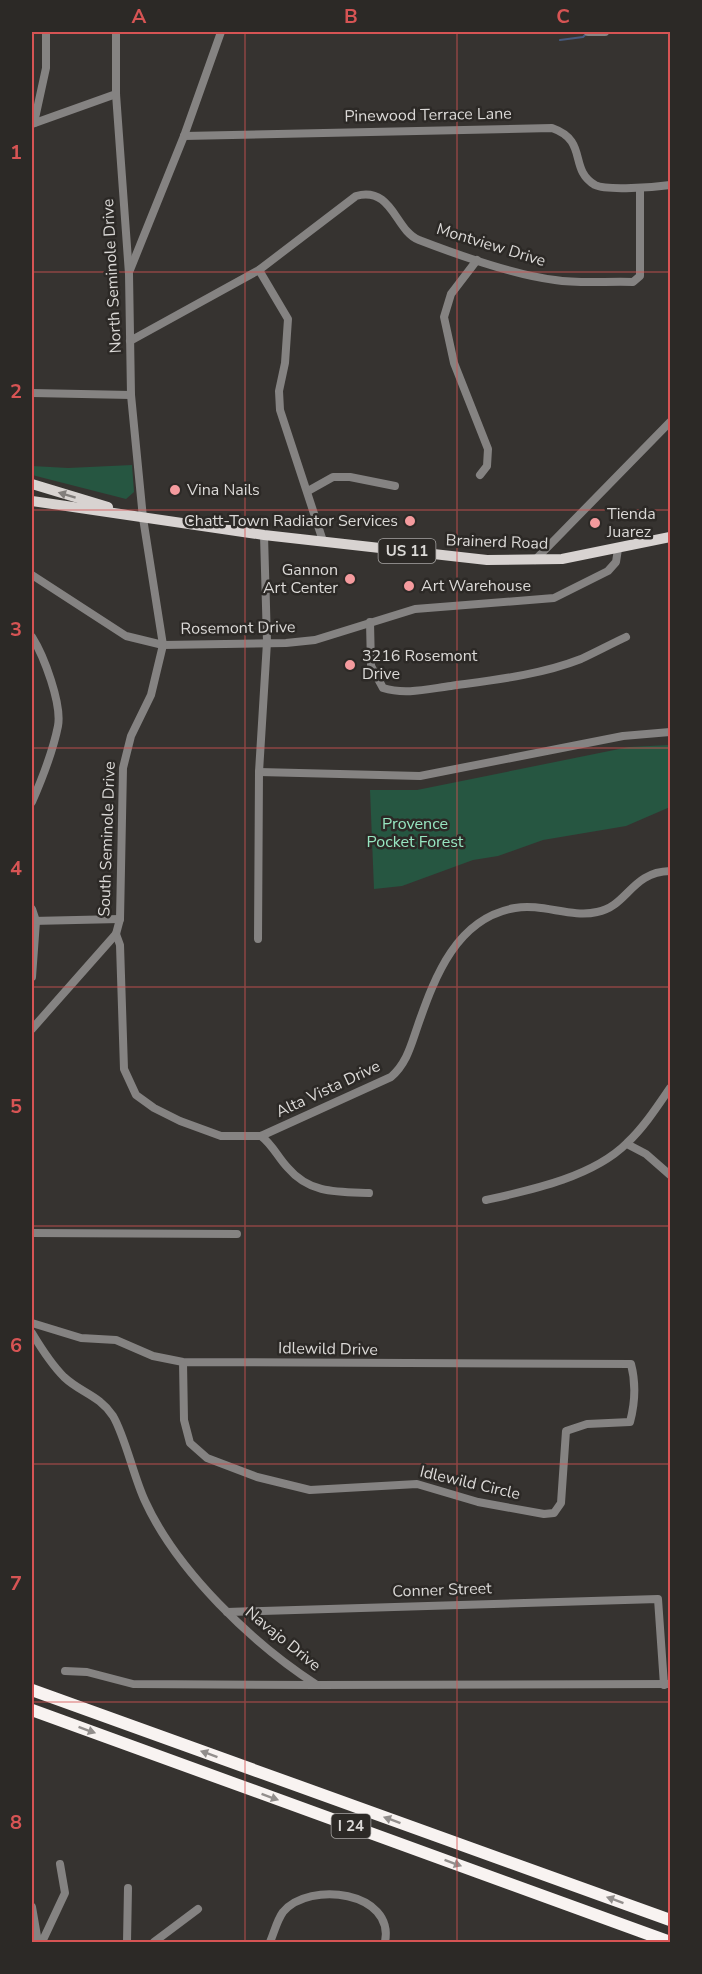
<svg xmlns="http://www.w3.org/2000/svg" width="702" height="1974" font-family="'Nunito Sans',sans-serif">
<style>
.green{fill:#265641}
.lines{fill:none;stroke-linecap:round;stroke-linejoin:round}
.stream{stroke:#465b7f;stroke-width:2}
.minor{stroke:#858382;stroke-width:8}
.major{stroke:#d8d3d1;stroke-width:10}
.highway{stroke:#f8f3f1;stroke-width:12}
.oneway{fill:#827e7c}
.oneway2{fill:#928e8c}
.grid{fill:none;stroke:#d75454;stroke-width:1.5;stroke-opacity:0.55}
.poi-dot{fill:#f59b9e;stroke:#2c2926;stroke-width:2}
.labels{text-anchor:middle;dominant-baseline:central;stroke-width:5;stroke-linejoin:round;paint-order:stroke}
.shield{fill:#2c2926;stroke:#a6a4a2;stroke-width:1.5}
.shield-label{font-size:15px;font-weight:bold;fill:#dbd9d7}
.street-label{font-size:16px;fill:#dbd9d7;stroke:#2c2926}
.poi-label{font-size:16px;fill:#dbd9d7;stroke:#2c2926;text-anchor:start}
.park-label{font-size:16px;fill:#97e6c1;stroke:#2c2926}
.neatline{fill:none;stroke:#d75454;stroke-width:2}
.grid-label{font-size:20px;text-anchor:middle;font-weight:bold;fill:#d75454}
</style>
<rect width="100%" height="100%" fill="#363330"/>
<g class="green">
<path d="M132 465 134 492 126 499 32 475V466L68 468Z"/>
<path d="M670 745V807L626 826 543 840 498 856 473 860 402 886 374 889 370 790H417L629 747Z"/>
</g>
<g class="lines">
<path class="stream" d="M560 40 583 37 586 34"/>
<g class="minor">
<path d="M588 32H605"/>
<path d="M34 123 46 68V32"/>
<path d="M32 124 116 94"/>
<path d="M184 136 552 128C589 141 568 169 595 185 607 191 655 187 670 185"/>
<path d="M477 260 451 294 444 317 454 363 488 449 487 466 480 475"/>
<path d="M130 270 184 136 221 32"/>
<path d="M259 270 288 319 285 363 279 391 280 410 323 541"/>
<path d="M130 341 259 270 356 196C393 186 395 231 419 240 458 255 513 275 555 280 580 284 607 281 633 282L640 276V188"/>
<path d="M32 393 131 395"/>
<path d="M308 491 333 477H350L395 486"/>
<path d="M535 560 670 422"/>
<path d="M32 575 126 636 163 645 286 643 315 640 415 609 554 598 608 571 616 562 618 549"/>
<path d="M370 622 371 666 383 688C405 695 428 689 451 686 494 680 540 675 581 659 596 652 611 644 626 637"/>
<path d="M32 637C44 656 62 704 58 726 53 751 42 779 32 802"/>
<path d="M259 772 420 776 623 736 670 732"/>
<path d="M32 909 36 921 32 977"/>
<path d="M32 921 120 919"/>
<path d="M116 934 120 945 124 1069 136 1095 154 1108 180 1121 221 1136H261L391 1077C407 1063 411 1045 418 1025 435 976 457 918 515 908 542 903 571 918 597 912 628 906 631 872 670 871"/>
<path d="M258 939 259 772 267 642 264 535"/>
<path d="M32 1029 116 934 120 919 123 768 131 736 151 695 163 645 143 518 131 395 129 274 116 94V32"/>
<path d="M261 1136C273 1145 278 1158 288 1168 310 1194 338 1192 369 1193"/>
<path d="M627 1144 646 1154 670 1175"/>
<path d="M486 1200C531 1190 593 1177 627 1143 644 1127 657 1107 670 1088"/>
<path d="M32 1233 237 1234"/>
<path d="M32 1323 81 1338 116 1340 153 1356 183 1362 631 1364C636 1383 635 1403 630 1422L587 1424 566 1431 561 1503 554 1513 544 1514 478 1502 417 1484 310 1490 257 1477 207 1458 190 1443 184 1420 183 1362"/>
<path d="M32 1333C41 1348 51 1364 64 1377 81 1393 99 1395 113 1416 125 1436 134 1478 145 1501 177 1571 253 1644 317 1685L670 1684"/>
<path d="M227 1612 658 1599 664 1685"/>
<path d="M65 1671 87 1672 133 1684 317 1685"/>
<path d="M32 1907 38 1942"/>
<path d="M42 1942 65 1893 60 1864"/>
<path d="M127 1942 128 1888"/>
<path d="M154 1942 198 1909"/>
<path d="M270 1942C274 1933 277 1920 283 1912 310 1880 395 1892 385 1942"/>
</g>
<g class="major">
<path d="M32 484 108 507"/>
<path d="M32 501 264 535 487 560 562 559 670 537"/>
</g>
<g class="highway">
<path d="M32 1690 670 1920"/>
<path d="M32 1710 670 1942"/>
</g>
</g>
<defs><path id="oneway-solid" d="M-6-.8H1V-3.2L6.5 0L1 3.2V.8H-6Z" transform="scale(1.5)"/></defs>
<use class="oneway" href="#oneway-solid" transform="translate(67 495) rotate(-163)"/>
<g class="oneway2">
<use href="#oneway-solid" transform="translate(87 1730) rotate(20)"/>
<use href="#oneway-solid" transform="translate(209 1754) rotate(-160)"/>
<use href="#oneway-solid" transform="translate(270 1797) rotate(20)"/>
<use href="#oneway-solid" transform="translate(392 1820) rotate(-160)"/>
<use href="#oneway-solid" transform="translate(453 1863) rotate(20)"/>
<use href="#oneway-solid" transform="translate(615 1900) rotate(-160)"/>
</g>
<path class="grid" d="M245 32V1942M457 32V1942M32 272H670M32 510H670M32 748H670M32 987H670M32 1226H670M32 1464H670M32 1702H670"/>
<g class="poi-dot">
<circle cx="175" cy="490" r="6"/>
<circle cx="410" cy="521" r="6"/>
<circle cx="595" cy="523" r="6"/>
<circle cx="350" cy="579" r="6"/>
<circle cx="409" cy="586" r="6"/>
<circle cx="350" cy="665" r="6"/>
</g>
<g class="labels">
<g class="shield">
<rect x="378.5" y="539" width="57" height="24" rx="4.5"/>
<rect x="331.5" y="1814" width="39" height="24" rx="4.5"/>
</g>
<g class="shield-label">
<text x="407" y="551">US 11</text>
<text x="351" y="1826">I 24</text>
</g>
<g class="street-label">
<text transform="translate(428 115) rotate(-1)">Pinewood Terrace Lane</text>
<text transform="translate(491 245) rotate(17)">Montview Drive</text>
<text transform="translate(112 276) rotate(-93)">North Seminole Drive</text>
<text transform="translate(497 542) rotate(2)">Brainerd Road</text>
<text transform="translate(238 628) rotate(-1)">Rosemont Drive</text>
<text transform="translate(107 839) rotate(-88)">South Seminole Drive</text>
<text transform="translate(328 1089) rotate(-25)">Alta Vista Drive</text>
<text transform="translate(328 1349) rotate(1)">Idlewild Drive</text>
<text transform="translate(470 1483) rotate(13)">Idlewild Circle</text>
<text transform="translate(442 1590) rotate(-2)">Conner Street</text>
<text transform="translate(283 1639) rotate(39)">Navajo Drive</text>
</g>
<g class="poi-label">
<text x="187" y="490">Vina Nails</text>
<text x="607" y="514">Tienda<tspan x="607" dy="18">Juarez</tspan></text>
<text x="398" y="521" text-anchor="end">Chatt-Town Radiator Services</text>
<text x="338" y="570" text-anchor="end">Gannon<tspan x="338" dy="18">Art Center</tspan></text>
<text x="421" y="586">Art Warehouse</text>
<text x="362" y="656">3216 Rosemont<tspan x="362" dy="18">Drive</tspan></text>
</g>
<g class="park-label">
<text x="415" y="824">Provence<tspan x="415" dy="18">Pocket Forest</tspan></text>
</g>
</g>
<rect width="702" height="1974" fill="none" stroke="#2c2926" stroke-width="66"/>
<rect x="33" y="33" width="636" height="1908" class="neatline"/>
<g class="grid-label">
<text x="139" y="23">A</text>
<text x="351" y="23">B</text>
<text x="563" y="23">C</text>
<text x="16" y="159">1</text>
<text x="16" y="398">2</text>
<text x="16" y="636">3</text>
<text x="16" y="875">4</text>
<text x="16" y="1113">5</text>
<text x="16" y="1352">6</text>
<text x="16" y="1590">7</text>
<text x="16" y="1829">8</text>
</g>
</svg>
